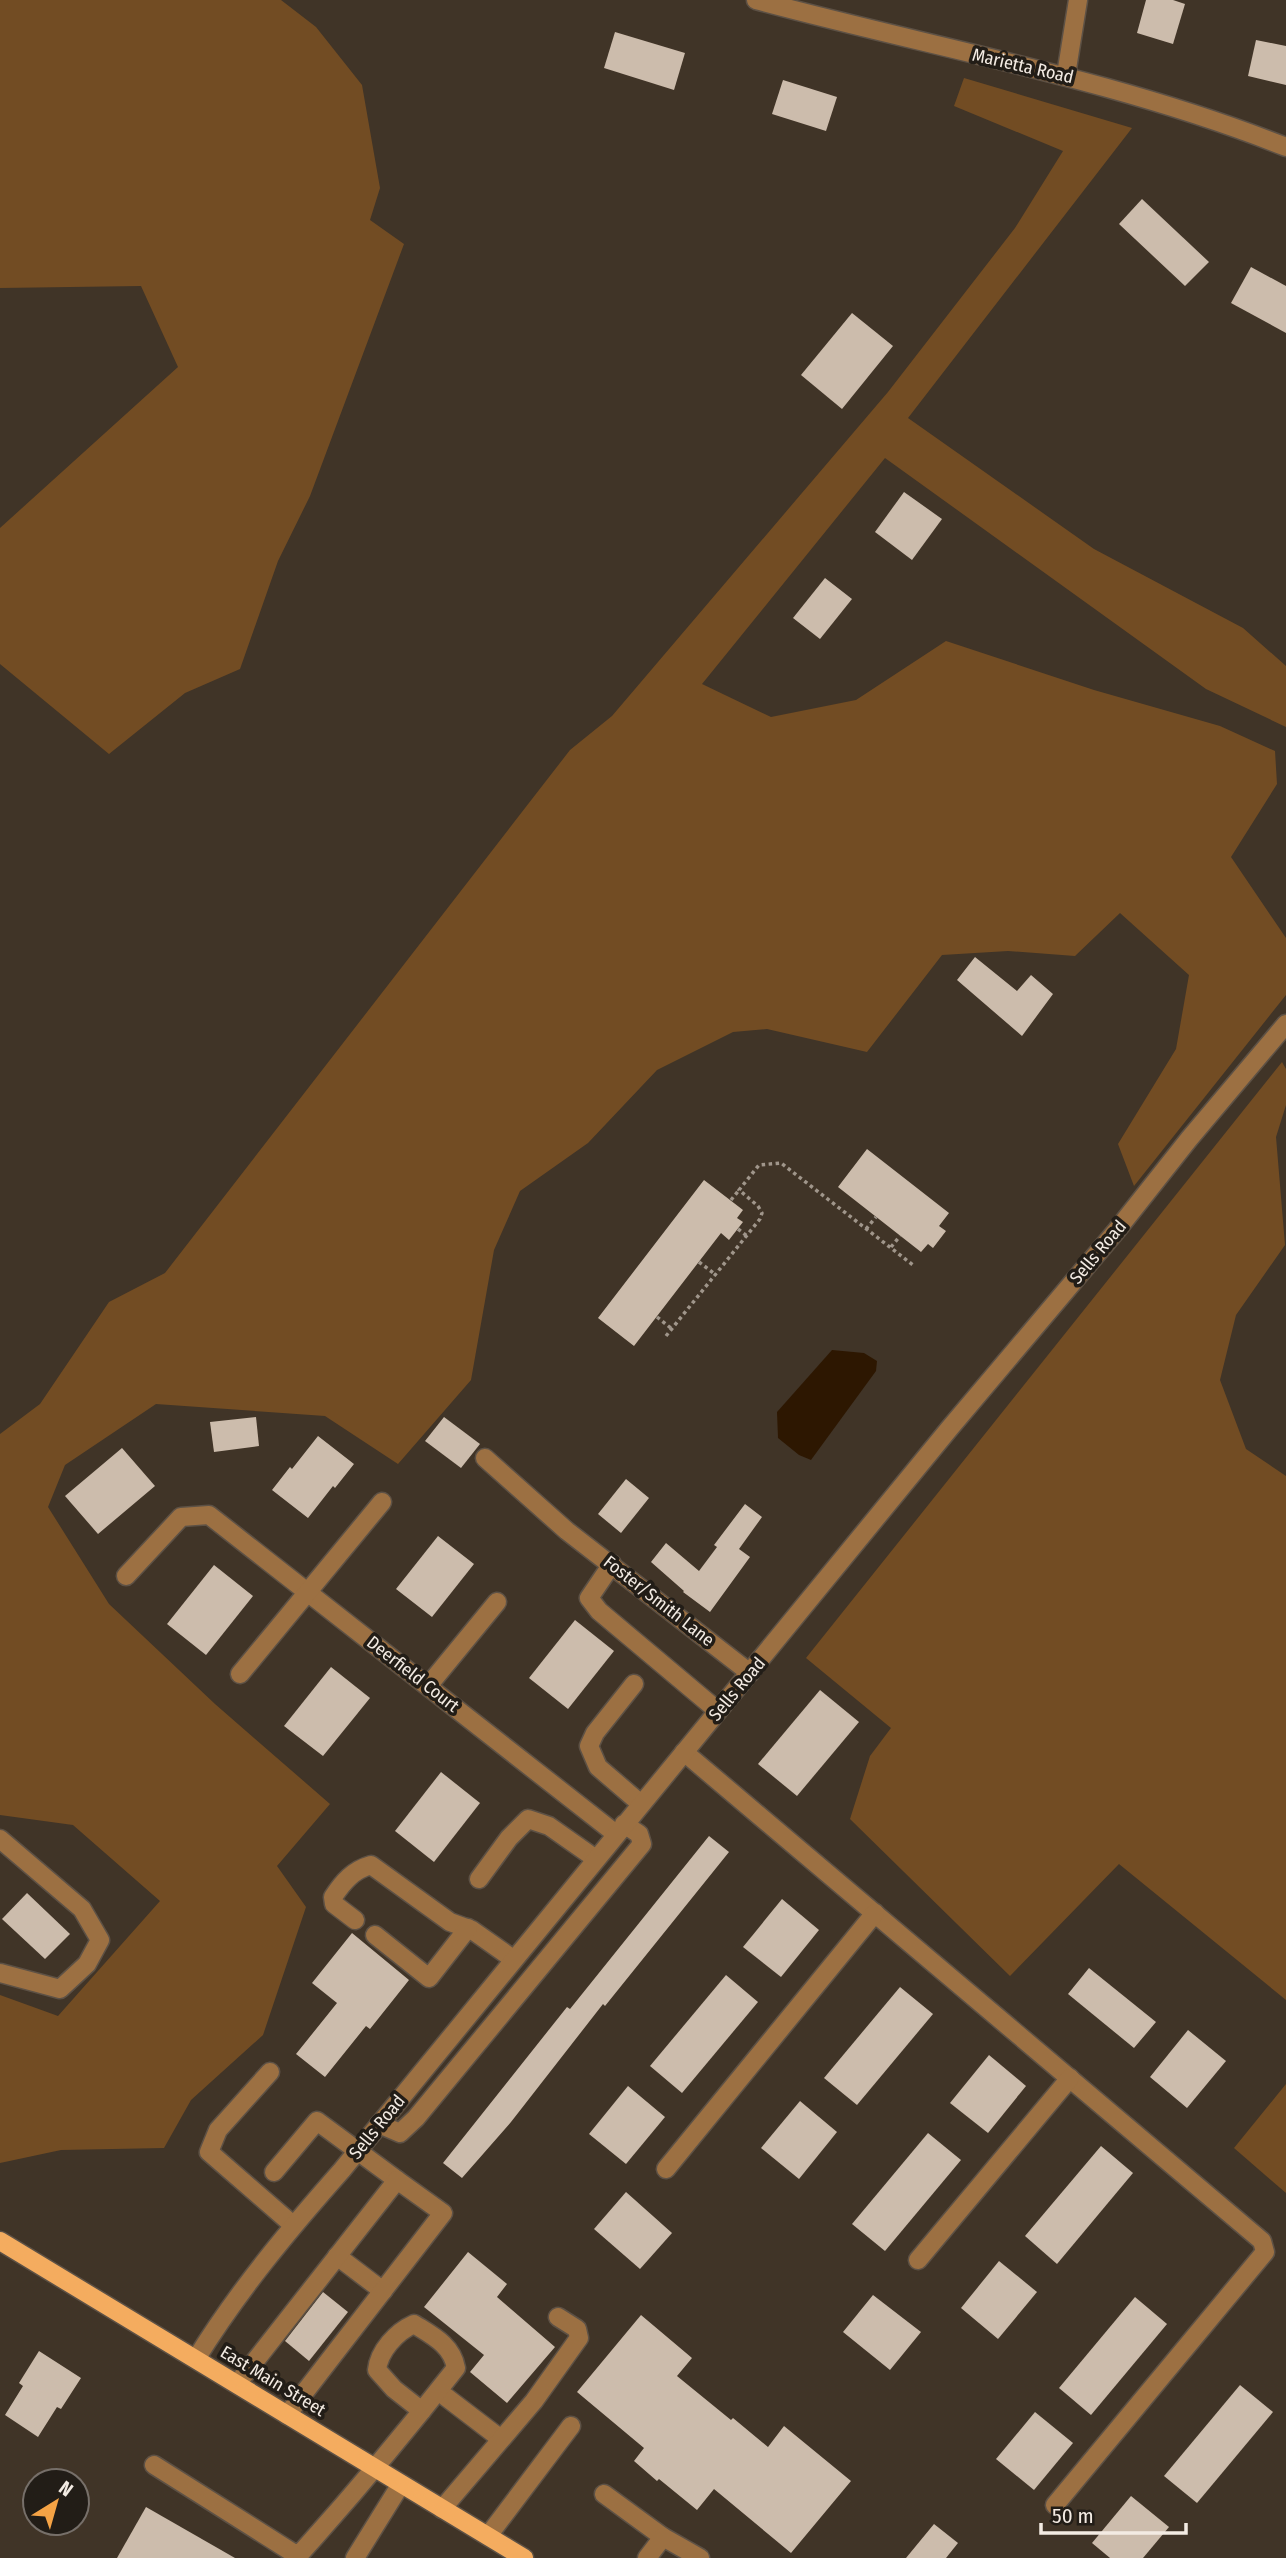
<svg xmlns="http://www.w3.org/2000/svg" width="1286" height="2558" font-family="'Fira Sans Condensed',sans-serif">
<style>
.green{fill:#724c23}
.water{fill:#2d1701}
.building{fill:#ccbcac}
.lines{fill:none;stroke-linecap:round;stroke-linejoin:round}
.minor-casing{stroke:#5d5145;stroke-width:21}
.major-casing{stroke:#5d5145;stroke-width:21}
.path{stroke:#a0968b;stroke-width:3.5;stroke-dasharray:3.5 3.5;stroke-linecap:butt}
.minor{stroke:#9c7042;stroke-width:18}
.major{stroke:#f4ac5f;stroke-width:18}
.labels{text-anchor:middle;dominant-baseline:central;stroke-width:7;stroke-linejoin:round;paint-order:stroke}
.street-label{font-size:18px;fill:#f3ebe3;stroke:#221d17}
</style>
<rect width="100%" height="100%" fill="#403427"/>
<g class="green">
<path d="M0 0H281L316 27 362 85 380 188 370 220 404 244 310 496 278 561 240 669 185 693 109 754 0 664V528L178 367 141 286 0 288Z"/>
<path d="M964 78 1132 128 908 418 1094 549 1243 628 1286 666V727L1206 689 885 458 702 684 771 717 856 700 946 641 1094 690 1220 726 1275 751 1277 784 1231 857 1286 938V995L1134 1186 1118 1144 1176 1049 1189 975 1120 913 1075 956 1008 951 942 955 867 1052 767 1029 733 1032 657 1070 588 1143 520 1191 494 1250 471 1380 398 1464 325 1416 156 1404 65 1465 48 1507 109 1604 215 1704 330 1804 277 1866 306 1907 263 2035 191 2100 164 2148 61 2150 0 2163V1995L58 2016 160 1901 73 1825 0 1815V1434L40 1404 109 1302 165 1273 570 750 612 716 888 392 1015 228 1063 151 954 106Z"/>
<path d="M1282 1062 1286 1069V1105L1276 1137 1285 1245 1236 1315 1220 1380 1246 1449 1286 1476V2000L1119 1864 1010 1976 850 1819 870 1756 891 1728 806 1658Z"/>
<path d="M1286 2084V2193L1234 2148Z"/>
</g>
<path class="water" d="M832 1350 864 1353 877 1361 876 1371 811 1460 799 1455 778 1438 777 1412Z"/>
<g class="building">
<path d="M1146 0H1173L1185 4 1173 44 1137 33Z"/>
<path d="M615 32 685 53 674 90 604 68Z"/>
<path d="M1256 40 1286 46V85L1248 76Z"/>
<path d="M783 80 837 97 826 131 772 114Z"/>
<path d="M1142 199 1209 262 1185 286 1119 224Z"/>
<path d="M1251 267 1286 286V333L1231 303Z"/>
<path d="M852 313 893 346 842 409 801 375Z"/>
<path d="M904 492 942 519 912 560 875 532Z"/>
<path d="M825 578 852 599 820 639 793 618Z"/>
<path d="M975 957 1017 991 1031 975 1053 994 1022 1036 957 980Z"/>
<path d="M867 1149 949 1213 939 1226 946 1231 933 1248 928 1244 921 1252 838 1187Z"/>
<path d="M704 1180 743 1210 737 1218 743 1222 729 1240 721 1233 634 1346 598 1318Z"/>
<path d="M256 1417 259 1446 214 1452 210 1422Z"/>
<path d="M444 1417 480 1444 461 1468 425 1441Z"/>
<path d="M318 1436 354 1464 335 1488 333 1486 308 1518 272 1490 290 1467 292 1469Z"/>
<path d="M122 1448 155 1486 98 1534 65 1496Z"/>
<path d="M626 1479 649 1498 621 1533 598 1514Z"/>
<path d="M745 1504 762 1517 739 1549 750 1557 710 1612 683 1592 684 1591 651 1562 666 1543 699 1571 717 1547 714 1545Z"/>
<path d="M438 1536 474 1564 432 1617 396 1589Z"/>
<path d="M214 1565 253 1596 206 1655 167 1624Z"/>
<path d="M575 1620 614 1651 568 1709 529 1678Z"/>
<path d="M331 1667 370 1698 323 1756 284 1726Z"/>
<path d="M820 1690 859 1722 797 1796 758 1764Z"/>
<path d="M441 1772 480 1803 434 1862 395 1831Z"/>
<path d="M709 1836 729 1852 605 2006 603 2004 511 2122 462 2178 443 2163 567 2007 570 2009Z"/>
<path d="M27 1893 70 1934 45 1959 2 1919Z"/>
<path d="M782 1899 819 1930 781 1977 743 1947Z"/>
<path d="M352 1933 409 1980 370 2029 366 2026 325 2077 296 2054 337 2003 312 1983Z"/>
<path d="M1089 1968 1156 2022 1134 2048 1068 1994Z"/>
<path d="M726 1975 758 2002 682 2093 650 2066Z"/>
<path d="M900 1987 933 2014 857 2105 824 2078Z"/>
<path d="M1188 2030 1226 2061 1187 2108 1150 2077Z"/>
<path d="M989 2055 1026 2086 988 2133 950 2103Z"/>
<path d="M628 2086 665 2117 626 2164 589 2134Z"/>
<path d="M800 2101 837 2132 799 2179 761 2148Z"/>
<path d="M928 2133 961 2160 885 2251 852 2224Z"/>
<path d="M1101 2146 1133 2173 1057 2264 1025 2236Z"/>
<path d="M626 2192 672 2233 640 2269 594 2229Z"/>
<path d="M468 2252 507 2284 497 2297 555 2347 507 2403 470 2372 484 2355 424 2307Z"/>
<path d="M999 2261 1037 2292 998 2339 961 2308Z"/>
<path d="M323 2292 348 2312 309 2361 285 2341Z"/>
<path d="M873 2295 921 2332 890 2370 843 2332Z"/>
<path d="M1135 2297 1167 2324 1091 2415 1059 2388Z"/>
<path d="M641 2315 692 2358 677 2376 731 2420 733 2418 768 2447 784 2426 851 2481 791 2553 714 2489 697 2510 659 2479 657 2481 634 2461 644 2448 577 2392Z"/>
<path d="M39 2351 81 2378 61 2409 57 2407 38 2437 5 2415 23 2386 19 2383Z"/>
<path d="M1240 2385 1273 2412 1197 2503 1164 2476Z"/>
<path d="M1035 2412 1073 2443 1034 2490 996 2459Z"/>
<path d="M1131 2496 1169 2527 1143 2558H1110L1092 2543Z"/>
<path d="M146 2507 235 2558H117Z"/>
<path d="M934 2524 958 2543 946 2558H906Z"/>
</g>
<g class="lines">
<g class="minor-casing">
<g id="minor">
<path d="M756 0C934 48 1115 79 1286 147"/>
<path d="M1066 75 1078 0"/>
<path d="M485 1458 567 1531 750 1673"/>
<path d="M612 1564 589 1598 599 1611 718 1711"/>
<path d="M126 1576 181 1517 209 1515 616 1834"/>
<path d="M240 1674 382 1502"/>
<path d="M634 1684 595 1733 589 1746 598 1767 641 1804"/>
<path d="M428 1686 497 1602"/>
<path d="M684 1752 1262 2241 1265 2252 1055 2505"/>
<path d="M0 1839 82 1909 100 1940 87 1964 60 1989 0 1973"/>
<path d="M479 1879 509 1838 528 1819 549 1826 596 1859"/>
<path d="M355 1920 334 1904 333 1897C343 1882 353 1870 371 1865L450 1922 472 1930 513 1959"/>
<path d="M375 1935 429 1978 468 1928"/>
<path d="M270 2072 218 2130 209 2152 293 2225"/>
<path d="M379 2124 400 2133 416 2118 642 1844 639 1834 624 1824"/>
<path d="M666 2169 875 1913"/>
<path d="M274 2172 317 2121 397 2180"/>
<path d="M337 2256 383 2291"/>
<path d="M918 2260 1070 2078"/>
<path d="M196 2359C238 2291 288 2231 342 2170L949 1429 1117 1230 1189 1139 1286 1024"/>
<path d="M237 2384 397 2180 443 2213 287 2415"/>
<path d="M446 2397 501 2439"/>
<path d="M154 2465 298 2556C354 2494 405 2433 456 2368 452 2345 433 2336 414 2324 396 2332 379 2351 377 2370L394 2389 422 2411"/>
<path d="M604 2494 663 2537"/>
<path d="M442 2509 534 2401 579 2338 577 2329 558 2317"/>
<path d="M488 2536 571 2426"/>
<path d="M355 2558 401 2484"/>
<path d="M647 2558 663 2537 700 2558"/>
</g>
</g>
<g class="major-casing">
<path id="major" d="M0 2241 524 2558"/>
</g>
<g class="path">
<path d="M731 1200 739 1190"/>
<path d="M738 1229 747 1236"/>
<path d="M866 1229 876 1217"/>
<path d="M891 1247 900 1236"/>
<path d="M699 1262 716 1275"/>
<path d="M657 1317 672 1329"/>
<path d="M666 1336 760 1219 762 1213 758 1206 739 1190 759 1165 781 1163 913 1265"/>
</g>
<use href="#minor" class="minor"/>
<use href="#major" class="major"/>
</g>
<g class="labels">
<g class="street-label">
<text transform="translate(1023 66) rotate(13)">Marietta Road</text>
<text transform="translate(1098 1252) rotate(-50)">Sells Road</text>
<text transform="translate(659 1601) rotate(38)">Foster/Smith Lane</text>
<text transform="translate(413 1674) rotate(38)">Deerfield Court</text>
<text transform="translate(737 1689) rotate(-50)">Sells Road</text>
<text transform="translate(377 2127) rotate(-51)">Sells Road</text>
<text transform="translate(273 2381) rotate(31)">East Main Street</text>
</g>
</g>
<g transform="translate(56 2502) rotate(37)"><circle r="33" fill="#221d17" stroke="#766f69" stroke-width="2"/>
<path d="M0-5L12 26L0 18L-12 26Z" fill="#f5a345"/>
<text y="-10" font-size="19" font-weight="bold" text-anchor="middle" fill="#f3ebe3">N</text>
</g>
<path d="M1041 2523v10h145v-10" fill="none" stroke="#f3ebe3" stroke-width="3.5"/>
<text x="1052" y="2523" font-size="21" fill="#f3ebe3" stroke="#221d17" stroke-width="5" paint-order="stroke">50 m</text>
</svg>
